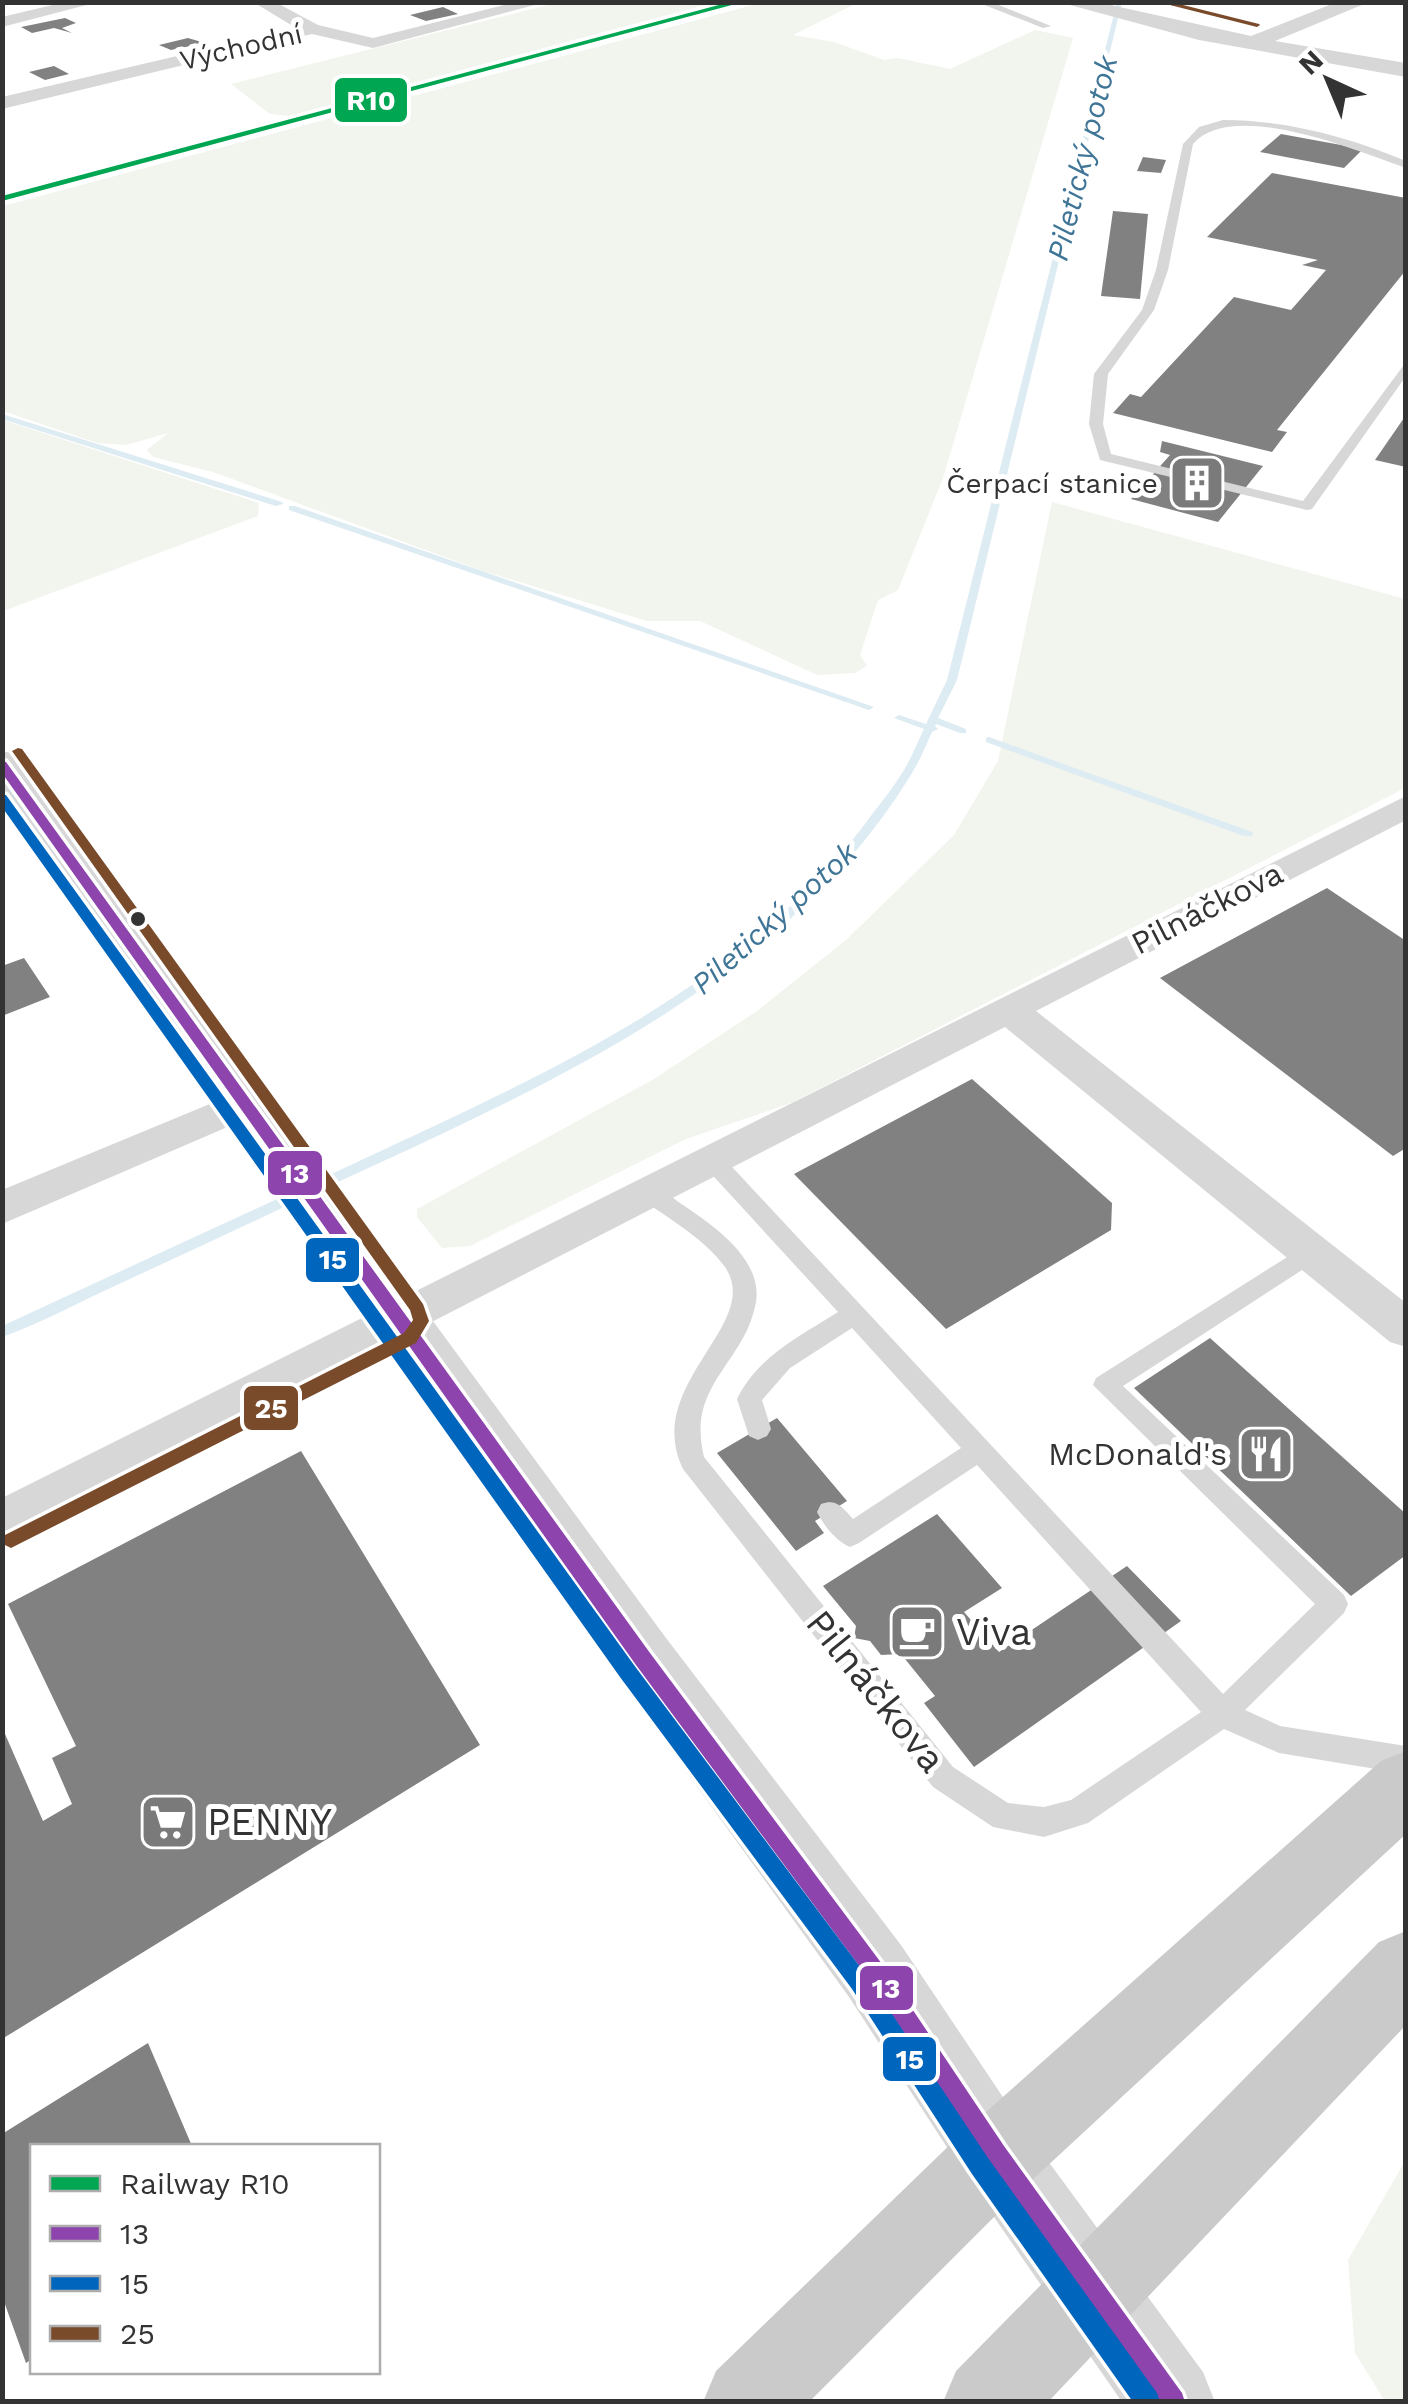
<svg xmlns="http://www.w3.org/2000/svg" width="1408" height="2404" font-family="'Work Sans',sans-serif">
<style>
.green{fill:#f1f5ed}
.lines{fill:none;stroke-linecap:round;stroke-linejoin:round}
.stream{fill:#ddebf3;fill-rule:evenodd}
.building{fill:#818181}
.service{fill:#d7d7d7;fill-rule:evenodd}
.minor{fill:#d7d7d7;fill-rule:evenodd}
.tertiary{fill:#d7d7d7;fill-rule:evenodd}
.primary{fill:#cacaca;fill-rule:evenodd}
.bus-1-casing{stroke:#fff;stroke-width:7}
.bus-2-casing{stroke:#fff;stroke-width:7}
.bus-3-casing{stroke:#fff;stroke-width:7}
.bus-1{fill:#8e44ad;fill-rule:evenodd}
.bus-2{fill:#0065bd;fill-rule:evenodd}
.bus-3{fill:#7a4b2a;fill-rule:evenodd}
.rail-1-casing{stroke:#fff;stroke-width:7}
.rail-1{fill:#00a651;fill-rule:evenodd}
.bus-dot{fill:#333;stroke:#fff;stroke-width:4}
.labels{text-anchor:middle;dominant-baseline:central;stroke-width:10;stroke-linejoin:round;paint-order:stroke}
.far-street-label{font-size:28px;fill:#333;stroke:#fff}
.far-poi-label{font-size:28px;fill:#333;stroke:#fff;text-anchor:end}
.far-water-label{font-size:30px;font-style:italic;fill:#3f7597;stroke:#fff}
.street-label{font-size:32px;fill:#333;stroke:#fff}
.poi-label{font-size:32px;fill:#333;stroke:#fff;text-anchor:end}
.near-poi-label{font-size:38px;fill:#333;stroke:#fff;text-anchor:start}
.near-street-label{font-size:38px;fill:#333;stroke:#fff}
.line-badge{stroke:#fff;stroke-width:4}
.badge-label{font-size:28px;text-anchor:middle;font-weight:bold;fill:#fff}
</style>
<rect width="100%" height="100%" fill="#fff"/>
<g class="green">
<path d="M764 2 857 3 793 35 834 42 884 60 898 58 950 69 1035 30 1073 38 943 478 898 590 878 600 860 655 867 666 855 673 817 675 700 621H647L483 571 213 472 153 457 147 450 168 433 126 445 97 443 3 411V206Z"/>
<path d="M556 3H721L290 116 270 114 231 84Z"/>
<path d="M3 420 259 503 258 516 3 611Z"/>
<path d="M1052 502 1405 599V788L791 1103 686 1139 470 1246 442 1248 417 1217V1209L654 1079 757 1011 846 940 954 835 998 761Z"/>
<path d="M1405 2161V2401H1385L1355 2353 1348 2260Z"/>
</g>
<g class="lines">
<g class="stream">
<path d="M1117 2H1122L957 680 938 718 966 729V733H960L936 724 935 726 938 729 932 732C926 745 920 760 912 773 779 992 528 1093 306 1197 239 1228 173 1259 106 1290 72 1306 38 1324 2 1337V1326C119 1272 236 1218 353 1164 541 1076 748 987 873 813 884 799 895 785 904 770 912 757 917 743 924 729L894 718 899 715 926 724 947 680Z"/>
<path d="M2 414 282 502 283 504 276 506 2 419Z"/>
<path d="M289 506H295L874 707 869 710 866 709 289 510Z"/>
<path d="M989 737 1252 832 1253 834 1252 836H1244L986 742V738Z"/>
</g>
</g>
<g class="building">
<path d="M443 7 458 14 426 21 410 15Z"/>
<path d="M65 18 76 23 62 28 72 33 54 28 32 33 21 27Z"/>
<path d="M188 38 205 43 171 50 159 45Z"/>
<path d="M54 66 69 74 45 80 29 72Z"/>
<path d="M1281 134 1363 149 1344 168 1260 152Z"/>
<path d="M1143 157 1166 160 1161 173 1137 171Z"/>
<path d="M1272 173 1406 198V270L1277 430 1287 432 1272 452 1113 413 1130 394 1141 397 1234 297 1291 310 1326 270 1302 265 1318 260 1207 237Z"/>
<path d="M1113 211 1148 214 1140 299 1101 296Z"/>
<path d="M1406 415V467L1375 460Z"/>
<path d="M1162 441 1263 466 1218 522 1131 499 1170 455 1160 452Z"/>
<path d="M1327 888 1406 941V1148L1393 1156 1160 978Z"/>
<path d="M24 958 50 997 2 1016V966Z"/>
<path d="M972 1079 1112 1203 1111 1230 946 1329 794 1174Z"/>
<path d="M1210 1338 1406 1514V1555L1351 1596 1134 1388Z"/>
<path d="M777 1418 847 1501 815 1521 824 1533 796 1551 717 1453Z"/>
<path d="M301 1451 480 1745 2 2039V1727L43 1821 72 1804 52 1758 76 1746 8 1604Z"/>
<path d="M937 1514 1002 1588 964 1612 999 1652 1127 1566 1181 1621 974 1767 924 1703 935 1696 901 1654 881 1655 870 1641 854 1638 856 1626 823 1586Z"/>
<path d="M148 2043 192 2146H32V2359L26 2363 2 2296V2134Z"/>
</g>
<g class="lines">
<g class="service">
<path d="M977 2H991L1051 26 1043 28Z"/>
<path d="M1223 120C1285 120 1348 137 1406 161V168C1357 151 1232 98 1193 144L1168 270 1154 310 1108 374 1103 424 1111 454 1303 501 1406 362V376L1312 509 1307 510 1100 460 1089 424 1094 374 1142 310 1156 270 1183 144 1199 127Z"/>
<path d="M713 1153 721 1155 1223 1694 1315 1604 1093 1385 1096 1378 1303 1247H1319L1323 1253 1319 1259 1123 1386 1344 1595 1348 1604 1344 1613 1245 1710 1280 1726 1406 1746V1774L1279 1753 1224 1729 1088 1823 1044 1837 993 1827 933 1787 683 1469C642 1384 764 1324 725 1267 704 1238 669 1219 640 1198L637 1192 640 1186C656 1181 668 1194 680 1203 711 1224 763 1258 756 1302 745 1364 686 1384 704 1457L953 1767 1008 1803 1044 1807 1071 1800 1201 1712 977 1465 859 1543 850 1547C836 1541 824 1526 817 1512L821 1504C837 1498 843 1508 853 1519L961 1448 852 1328 790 1368 762 1400 771 1429 767 1436 758 1440 749 1436 737 1399C758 1356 799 1337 838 1312L705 1167 702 1161 705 1155Z"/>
</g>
<g class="minor">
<path d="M65 2H98L2 27V17Z"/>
<path d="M253 2H275L318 25 373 38 516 2H546L373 48 312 34 2 109V97L296 28Z"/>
<path d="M1406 796V820L1036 1011 1406 1303V1347L1390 1342 1005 1027 2 1543V1498Z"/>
<path d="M246 1089 260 1093 266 1103 260 1113 2 1224V1190Z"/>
</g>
<g class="tertiary">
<path d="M1059 2H1097L1251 36 1337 2H1369L1275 41 1406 63V77L1199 40Z"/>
<path d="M2 751 16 754 666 1638 901 1945 1023 2127 1203 2372 1215 2402H1122L969 2181 849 1997 620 1680 2 793Z"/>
</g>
<g class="primary">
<path d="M1406 1751V1834L1017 2194 809 2402H703L716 2371 959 2136 1381 1761Z"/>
<path d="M1406 1931V2025L1048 2402H943L956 2371 1379 1942Z"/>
</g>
<g class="bus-1-casing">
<path id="bus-1" d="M2 761 6 762 650 1653 882 1964 1004 2146 1182 2393 1185 2402H1158L988 2162 868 1978 636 1665 2 773Z"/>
</g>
<g class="bus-2-casing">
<path id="bus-2" d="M2 795H6L634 1665 866 1975 988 2158 1157 2393 1160 2402H1133L972 2174 852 1989 620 1677 2 807Z"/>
</g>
<g class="bus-3-casing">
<g id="bus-3">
<path d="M1171 2 1259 24 1260 25 1257 27 1158 2Z"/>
<path d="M18 748 22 749 423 1304 429 1321 416 1343 11 1548 5 1545 2 1541 5 1535 404 1333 413 1320 410 1310 12 751Z"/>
</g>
</g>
<use href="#bus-1" class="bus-1"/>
<use href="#bus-2" class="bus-2"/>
<use href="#bus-3" class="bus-3"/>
<g class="rail-1-casing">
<path id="rail-1" d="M730 2H743L2 201V196Z"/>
</g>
<use href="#rail-1" class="rail-1"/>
</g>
<defs>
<g id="building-square" transform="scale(2.875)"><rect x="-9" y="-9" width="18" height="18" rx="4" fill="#7a7a7a" stroke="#fff"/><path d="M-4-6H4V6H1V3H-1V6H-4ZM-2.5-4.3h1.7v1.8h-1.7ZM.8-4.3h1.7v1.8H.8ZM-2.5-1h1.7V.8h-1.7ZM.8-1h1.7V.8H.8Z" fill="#fff"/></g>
<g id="restaurant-square" transform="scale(2.875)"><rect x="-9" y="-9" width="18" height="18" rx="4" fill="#7a7a7a" stroke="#fff"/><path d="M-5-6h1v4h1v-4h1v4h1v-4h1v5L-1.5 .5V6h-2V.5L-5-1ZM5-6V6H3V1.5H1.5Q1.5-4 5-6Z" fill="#fff"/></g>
<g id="cafe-square" transform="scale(2.875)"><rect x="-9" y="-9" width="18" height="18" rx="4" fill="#7a7a7a" stroke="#fff"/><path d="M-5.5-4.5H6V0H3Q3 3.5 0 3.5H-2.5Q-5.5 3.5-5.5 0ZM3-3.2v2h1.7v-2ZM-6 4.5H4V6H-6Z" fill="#fff"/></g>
<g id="supermarket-square" transform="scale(2.875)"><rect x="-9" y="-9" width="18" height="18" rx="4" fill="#7a7a7a" stroke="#fff"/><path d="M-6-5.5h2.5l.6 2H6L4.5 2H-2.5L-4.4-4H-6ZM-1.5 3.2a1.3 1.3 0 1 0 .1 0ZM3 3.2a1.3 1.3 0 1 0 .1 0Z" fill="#fff"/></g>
</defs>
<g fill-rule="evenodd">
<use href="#building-square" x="1197" y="483"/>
<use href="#restaurant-square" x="1266" y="1454"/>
<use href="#cafe-square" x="917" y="1632"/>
<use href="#supermarket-square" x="168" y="1822"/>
</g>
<circle class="bus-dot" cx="138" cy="919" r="9"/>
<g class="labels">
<g class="far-street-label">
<text transform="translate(241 47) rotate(-13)">Východní</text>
</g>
<g class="far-poi-label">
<text x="1158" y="483">Čerpací stanice</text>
</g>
<g class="far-water-label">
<text transform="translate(1082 158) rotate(-76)">Piletický potok</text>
<text transform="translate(774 918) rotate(-42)">Piletický potok</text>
</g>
<g class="street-label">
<text transform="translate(1207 908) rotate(-27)">Pilnáčkova</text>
</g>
<g class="poi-label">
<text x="1227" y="1454">McDonald's</text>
</g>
<g class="near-poi-label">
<text x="956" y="1632">Viva</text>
<text x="207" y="1822">PENNY</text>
</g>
<g class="near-street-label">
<text transform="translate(876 1691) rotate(51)">Pilnáčkova</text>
</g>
</g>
<g class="line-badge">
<rect x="333" y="76" width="76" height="48" rx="10" fill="#00a651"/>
<rect x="266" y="1149" width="58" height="48" rx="10" fill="#8e44ad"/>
<rect x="304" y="1236" width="57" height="48" rx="10" fill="#0065bd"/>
<rect x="242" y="1384" width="58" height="48" rx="10" fill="#7a4b2a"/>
<rect x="858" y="1964" width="57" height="48" rx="10" fill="#8e44ad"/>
<rect x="881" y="2035" width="57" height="48" rx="10" fill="#0065bd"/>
</g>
<g class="badge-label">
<text x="371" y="110">R10</text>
<text x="295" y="1183">13</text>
<text x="333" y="1269">15</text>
<text x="271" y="1418">25</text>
<text x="886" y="1998">13</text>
<text x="910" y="2069">15</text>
</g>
<rect width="1408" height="2404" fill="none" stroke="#333333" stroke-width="10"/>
<rect x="30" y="2144" width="350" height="230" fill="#ffffff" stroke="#adadad" stroke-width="2.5"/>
<rect x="50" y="2176" width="50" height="15" fill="#00a651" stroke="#adadad" stroke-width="2.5"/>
<text x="120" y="2194" font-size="30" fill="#333333">Railway R10</text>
<rect x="50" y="2226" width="50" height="15" fill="#8e44ad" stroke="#adadad" stroke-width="2.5"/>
<text x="120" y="2244" font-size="30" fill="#333333">13</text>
<rect x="50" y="2276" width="50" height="15" fill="#0065bd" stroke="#adadad" stroke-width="2.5"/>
<text x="120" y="2294" font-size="30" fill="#333333">15</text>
<rect x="50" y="2326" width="50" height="15" fill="#7a4b2a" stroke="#adadad" stroke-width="2.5"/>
<text x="120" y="2344" font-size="30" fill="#333333">25</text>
<g transform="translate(1328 80) rotate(316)" stroke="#ffffff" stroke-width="8" paint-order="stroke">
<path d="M0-8L18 38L0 25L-18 38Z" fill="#333333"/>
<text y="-15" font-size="28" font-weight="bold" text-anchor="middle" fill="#333333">N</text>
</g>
</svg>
